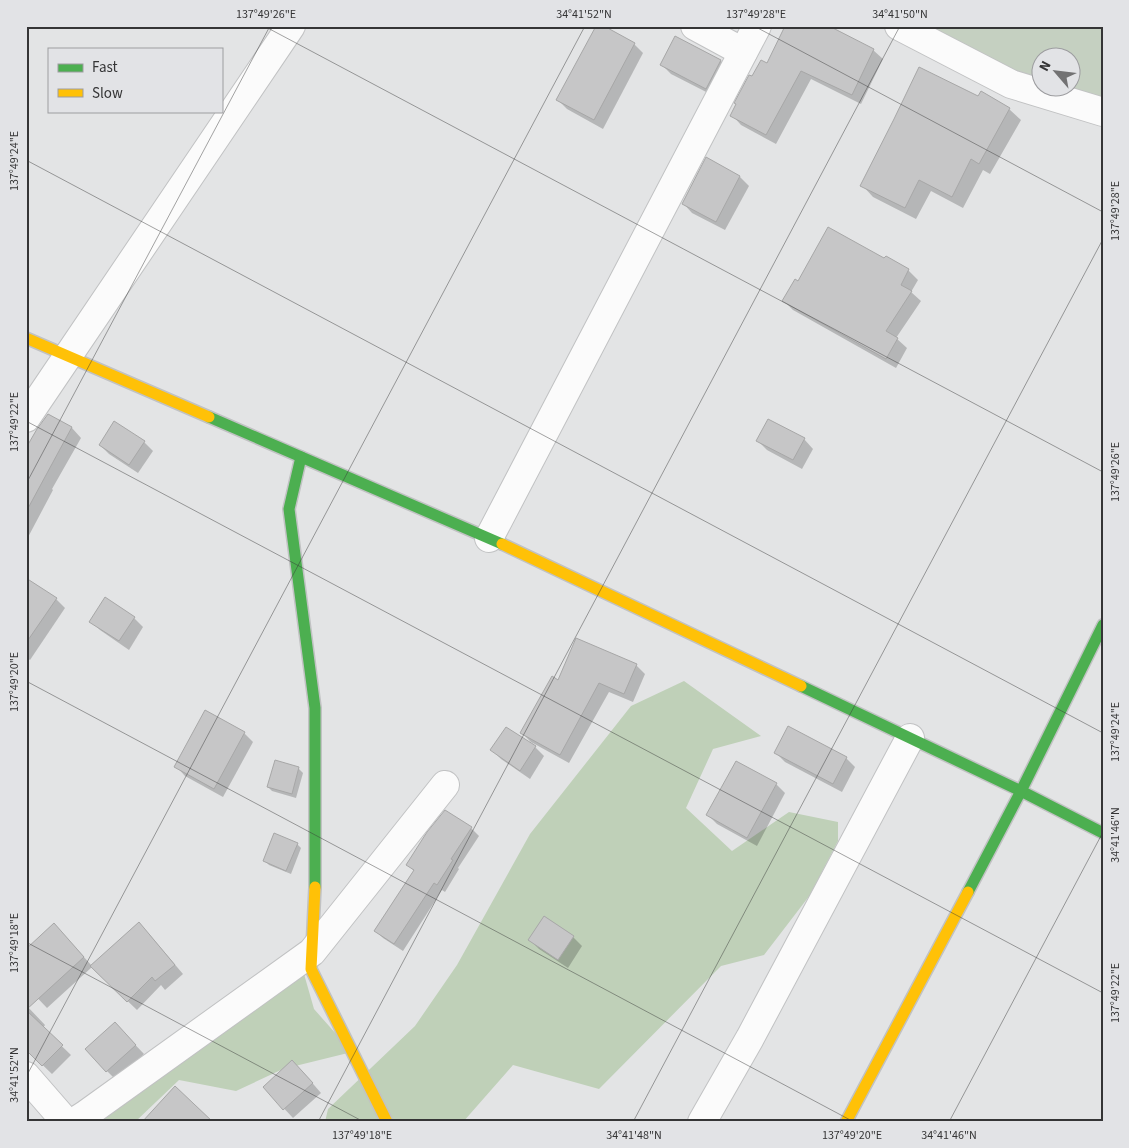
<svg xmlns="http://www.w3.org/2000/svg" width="1129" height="1148" font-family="'Source Sans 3',sans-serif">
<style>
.green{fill:#c5d0c1;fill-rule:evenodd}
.forest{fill:#bfd0b8}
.shadow{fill:#0003}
.building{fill:#c6c6c7;stroke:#a7a7a7}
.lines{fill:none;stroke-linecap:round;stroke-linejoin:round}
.street-casing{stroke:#c1c2c3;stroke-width:30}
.fast-casing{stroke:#c1c2c3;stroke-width:14}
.slow-casing{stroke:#c1c2c3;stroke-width:14}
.street{stroke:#fbfbfb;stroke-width:28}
.fast{stroke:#4caf50;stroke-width:11}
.slow{stroke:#ffc107;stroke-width:11}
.ticks{fill:none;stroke:#353536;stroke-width:1;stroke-opacity:0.45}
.neatline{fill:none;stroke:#353536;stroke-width:2}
.ticks-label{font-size:12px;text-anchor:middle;fill:#353536}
</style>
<rect width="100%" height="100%" fill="#e3e4e5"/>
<path class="green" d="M930 26H1103V112L1021 87ZM1042 58H1072V88H1042Z"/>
<g class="forest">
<path d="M684 681 761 736 713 749 686 808 732 851 789 812 838 822V841L810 895 764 955 721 966 599 1089 513 1065 463 1122H325L328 1109 415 1026 457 965 530 834 631 706Z"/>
<path d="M300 960 314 1009 352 1052 283 1069 236 1091 179 1080 135 1122H77Z"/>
</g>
<g class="shadow">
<path d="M825 26 873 50 883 59 861 104 811 79 776 144 741 125 732 115 752 78 767 64Z"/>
<path d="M676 38 721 61 730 70 716 97 671 74 662 65Z"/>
<path d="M634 44 643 53 603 129 567 109 558 100Z"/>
<path d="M979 98 1009 109 1021 120 990 174 983 170 963 208 931 191 916 219 873 197 862 185Z"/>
<path d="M706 159 740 177 749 186 725 230 692 213 683 203Z"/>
<path d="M886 258 908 270 918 280 911 292 921 301 896 338 907 348 896 368 793 310 784 301 798 282 885 260Z"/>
<path d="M48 416 72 428 81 438 52 489 53 490 26 541V454Z"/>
<path d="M804 439 813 449 802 469 767 450 758 441Z"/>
<path d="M144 442 153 451 138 473 109 454 100 445Z"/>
<path d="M26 579 56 599 65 608 30 660 26 657Z"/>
<path d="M134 618 143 627 129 650 100 630 91 621Z"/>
<path d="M636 665 645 674 633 702 609 692 569 763 531 742 522 733 559 682Z"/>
<path d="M244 733 253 742 223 797 185 776 176 766Z"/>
<path d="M535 747 544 756 530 779 501 759 492 750Z"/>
<path d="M776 753 846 758 855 767 842 792 785 762Z"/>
<path d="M276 762 299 769 303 773 296 798 272 791 268 787Z"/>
<path d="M776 784 785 793 757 846 717 824 708 815Z"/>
<path d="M471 828 479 836 458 868 459 869 445 892 442 890 403 951 383 938 375 930 414 871 408 865Z"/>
<path d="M297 844 301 848 291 874 269 865 265 861Z"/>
<path d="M148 933 183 974 165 990 161 985 137 1010 92 967 47 1008 26 986 63 934 92 966Z"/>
<path d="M573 937 582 946 568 968 539 949 530 940Z"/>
<path d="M26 1005 45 1025 43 1028 71 1055 52 1074 26 1049Z"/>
<path d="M124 1033 144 1054 116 1080 107 1071Z"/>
<path d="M301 1070 321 1093 293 1118 264 1087Z"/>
</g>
<g class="building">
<path d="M596 26H604L635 43 594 120 556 100Z"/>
<path d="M785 26H829L874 49 852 95 801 71 766 135 730 116 736 104 734 103 749 75 752 76 761 60 767 63Z"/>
<path d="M675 36 721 60 706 89 660 65Z"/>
<path d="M919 67 978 96 981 91 1010 108 979 164 971 159 952 197 919 180 905 208 860 186 894 119Z"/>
<path d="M706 157 740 176 716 222 682 204Z"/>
<path d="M828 227 884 258 886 256 909 269 901 285 912 291 886 331 898 338 886 359 782 301 795 279 798 281Z"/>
<path d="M48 414 72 427 26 512V448L37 429Z"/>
<path d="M768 419 805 438 793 460 756 441Z"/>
<path d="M114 421 145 441 129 465 99 445Z"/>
<path d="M26 578 57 598 26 643Z"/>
<path d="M105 597 135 617 119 641 89 622Z"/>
<path d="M576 638 637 664 624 694 599 683 560 755 520 733 552 676 558 680Z"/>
<path d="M205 710 245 732 214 789 174 767Z"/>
<path d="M788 726 847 757 833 784 774 753Z"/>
<path d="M506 727 536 746 520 771 490 750Z"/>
<path d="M275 760 299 767 292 794 267 787Z"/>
<path d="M736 761 777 783 747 838 706 815Z"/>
<path d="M445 810 472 827 451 859 453 860 437 885 434 883 394 944 374 931 414 870 406 865 427 832Z"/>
<path d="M274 833 298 843 286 871 263 861Z"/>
<path d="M544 916 574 936 558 960 528 940Z"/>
<path d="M139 922 175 965 155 981 152 977 127 1002 90 966Z"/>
<path d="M54 923 84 957 26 1010V949Z"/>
<path d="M26 1010 63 1045 42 1066 26 1050Z"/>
<path d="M115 1022 136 1045 106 1072 85 1049Z"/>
<path d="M292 1060 313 1083 283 1110 263 1087Z"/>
<path d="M175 1086 213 1122H142Z"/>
</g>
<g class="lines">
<g class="street-casing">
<g id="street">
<path d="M695 26 743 52"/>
<path d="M899 26 1011 84 1103 112"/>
<path d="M26 418 291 26"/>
<path d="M489 538 757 26"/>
<path d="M26 1076 66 1122"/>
<path d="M74 1122 85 1115 312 952 445 785"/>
<path d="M702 1122 750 1038 910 738"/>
</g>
</g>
<g class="fast-casing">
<g id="fast">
<path d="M209 417 502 544"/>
<path d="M301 457 289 509 315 708V887"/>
<path d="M801 686 1021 791 1103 833"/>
<path d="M968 892 1021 791 1103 625"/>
</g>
</g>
<g class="slow-casing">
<g id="slow">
<path d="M26 338 209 417"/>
<path d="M502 544 801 686"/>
<path d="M315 887 311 969 387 1122"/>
<path d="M846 1122 968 892"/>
</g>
</g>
<use href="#street" class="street"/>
<use href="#fast" class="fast"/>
<use href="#slow" class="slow"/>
</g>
<path class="ticks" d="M264 26 1103 472M754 26 1103 212M26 160 1103 733M26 421 1103 993M26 484 270 26M26 681 854 1122M26 942 364 1122M26 1077 585 26M318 1122 900 26M633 1122 1103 239M949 1122 1103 832"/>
<rect width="1129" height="1148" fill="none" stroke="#e2e3e6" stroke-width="55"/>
<rect x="48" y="48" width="175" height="65" fill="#e2e3e6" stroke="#9d9da0"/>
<rect x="58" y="64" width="25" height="8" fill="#4caf50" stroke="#9d9da0"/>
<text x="92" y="72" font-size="15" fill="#353536">Fast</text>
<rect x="58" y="89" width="25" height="8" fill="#ffc107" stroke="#9d9da0"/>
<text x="92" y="98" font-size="15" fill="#353536">Slow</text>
<g transform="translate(1056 72) rotate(298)"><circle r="24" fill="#e2e3e6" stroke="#9d9da0"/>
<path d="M0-4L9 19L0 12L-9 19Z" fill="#727273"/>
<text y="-8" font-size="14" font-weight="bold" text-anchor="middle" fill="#353536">N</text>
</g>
<rect x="28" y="28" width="1074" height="1092" class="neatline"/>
<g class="ticks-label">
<text x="266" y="18">137°49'26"E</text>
<text x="584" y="18">34°41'52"N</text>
<text x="756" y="18">137°49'28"E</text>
<text x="900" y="18">34°41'50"N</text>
<text transform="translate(14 161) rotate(-90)" y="4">137°49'24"E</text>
<text transform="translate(1115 211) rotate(-90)" y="4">137°49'28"E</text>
<text transform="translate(14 422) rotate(-90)" y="4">137°49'22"E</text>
<text transform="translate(1115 472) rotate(-90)" y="4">137°49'26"E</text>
<text transform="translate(14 682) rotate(-90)" y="4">137°49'20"E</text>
<text transform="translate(1115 732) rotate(-90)" y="4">137°49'24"E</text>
<text transform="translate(1115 835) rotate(-90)" y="4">34°41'46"N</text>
<text transform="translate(14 943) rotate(-90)" y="4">137°49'18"E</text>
<text transform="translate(1115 993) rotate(-90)" y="4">137°49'22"E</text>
<text transform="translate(14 1075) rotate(-90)" y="4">34°41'52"N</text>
<text x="362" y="1139">137°49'18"E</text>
<text x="634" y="1139">34°41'48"N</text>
<text x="852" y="1139">137°49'20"E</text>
<text x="949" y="1139">34°41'46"N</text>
</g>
</svg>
